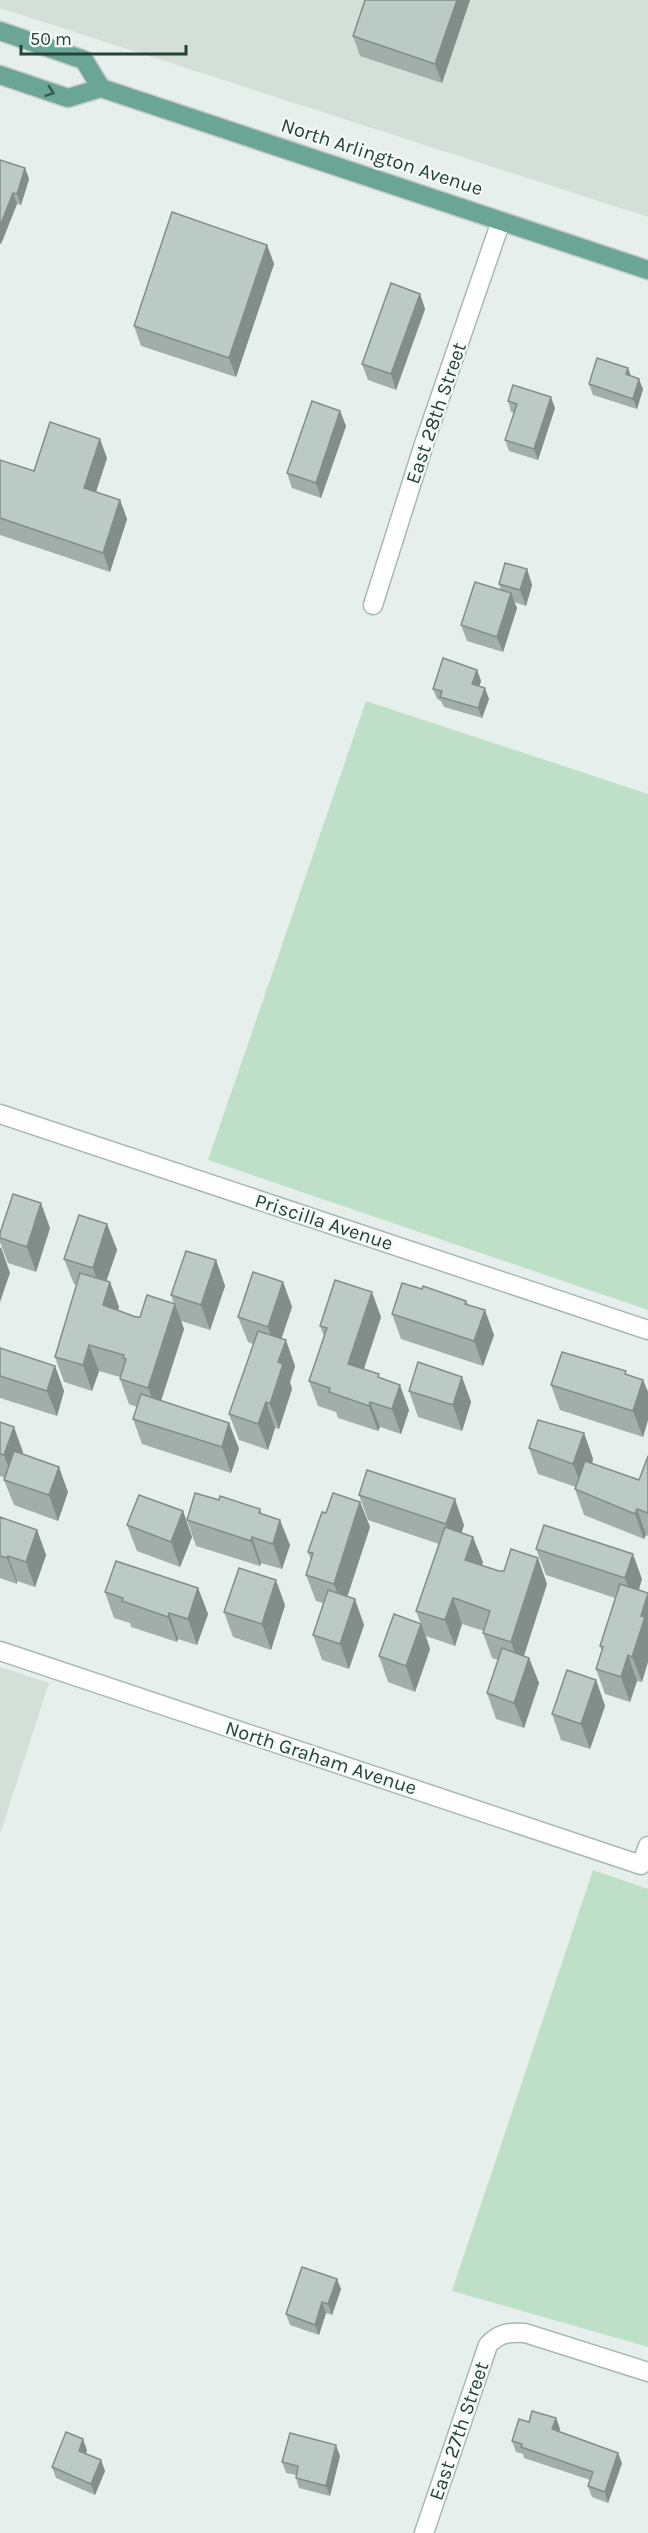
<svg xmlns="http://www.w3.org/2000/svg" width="648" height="2533" font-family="Karla,sans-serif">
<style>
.built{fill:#d4dfda}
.green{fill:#bfe0c8}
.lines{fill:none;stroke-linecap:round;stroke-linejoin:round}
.minor-casing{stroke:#a8b8b2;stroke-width:21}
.major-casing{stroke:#c2cac8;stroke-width:21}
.minor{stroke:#fff;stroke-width:18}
.major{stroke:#6aa596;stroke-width:18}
.wall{fill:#a1aea9}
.shaded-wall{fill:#838d89}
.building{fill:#bbcac4;stroke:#838d89;stroke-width:1.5}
.oneway{stroke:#365b51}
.labels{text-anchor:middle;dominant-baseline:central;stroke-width:4.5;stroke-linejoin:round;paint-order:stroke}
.street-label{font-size:20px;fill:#24423a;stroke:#f7fbf9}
</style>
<rect width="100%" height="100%" fill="#e6efeb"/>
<g class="built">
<path d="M0 0H648V217L0 8Z"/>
<path d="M0 1667 49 1683 0 1834Z"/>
</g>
<g class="green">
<path d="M366 701 648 794V1310L208 1160Z"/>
<path d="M593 1870 648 1889V2347L452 2291Z"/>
</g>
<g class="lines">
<g class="minor-casing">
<g id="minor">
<path d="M373 605 424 444 501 221"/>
<path d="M0 1114 648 1330"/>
<path d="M0 1651 641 1865 648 1846"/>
<path d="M424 2533 488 2345C499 2333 509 2332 525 2333L648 2372"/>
</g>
</g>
<g class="major-casing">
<g id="major">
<path d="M0 31 84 60 101 88"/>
<path d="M0 75 68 98 101 88 648 270"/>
</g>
</g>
<use href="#minor" class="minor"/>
<use href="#major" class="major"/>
</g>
<g class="wall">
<path d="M365 0H470L442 83 360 56 353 36Z"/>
<path d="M0 160 25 168 29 179 21 205 17 204 1 244H0Z"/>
<path d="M267 245 274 264 236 377 141 346 134 326Z"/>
<path d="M420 294 425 309 396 390 368 380 362 364Z"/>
<path d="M631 376 643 389 637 409 593 395 589 384Z"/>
<path d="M508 401 555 408 538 460 509 451 505 440 514 413 511 412Z"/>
<path d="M340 411 346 426 321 498 292 488 287 473Z"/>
<path d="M107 458 96 492 120 500 127 519 110 572 0 535V460L34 471Z"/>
<path d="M527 569 532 585 526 606 514 602 517 608 503 652 467 641 461 625 501 590 499 584Z"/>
<path d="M477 670 481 681 479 687 489 699 482 718 444 707 441 701 437 699 433 689Z"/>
<path d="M107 1224 117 1250 106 1281 110 1282 119 1307 118 1311 136 1317H140L174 1304 171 1295 216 1260 225 1286 210 1330 181 1321 184 1329 161 1401 229 1423 239 1449 231 1473 142 1444 133 1419 137 1407 129 1404 120 1379V1377L99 1371 92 1391 64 1382 55 1357 77 1285 74 1284 64 1259Z"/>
<path d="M50 1228 36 1272 8 1263 0 1242V1233Z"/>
<path d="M283 1282 292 1307 281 1339 295 1366 290 1382 292 1389 279 1429 275 1428 268 1450 239 1440 229 1414 253 1344 248 1342 238 1317Z"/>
<path d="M422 1289 466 1301 468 1304 494 1335 483 1366 401 1339 392 1314Z"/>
<path d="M381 1317 364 1369 380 1378 409 1410 401 1434 380 1427 378 1431 338 1418 336 1412 318 1406 309 1381 324 1336 320 1326Z"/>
<path d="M0 1348 55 1366 64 1391 57 1416 0 1398Z"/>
<path d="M627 1375 643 1380 648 1392V1420L643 1437 560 1410 551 1385Z"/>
<path d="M462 1377 471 1402 462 1431 418 1417 409 1391Z"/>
<path d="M0 1422 23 1452 22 1454 68 1492 58 1521 14 1505 4 1480 5 1478 0 1476Z"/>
<path d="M584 1433 593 1459 592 1464 639 1480 648 1456V1536L646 1535 644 1539 584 1515 575 1489 576 1487 538 1474 529 1448Z"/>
<path d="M359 1495 464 1525 461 1533 483 1562 482 1565 499 1571 547 1584 524 1656 529 1658 539 1683 524 1728 496 1719 487 1693 498 1660 492 1658 483 1633 484 1631 462 1624 455 1646 426 1636 430 1649 415 1692 388 1682 379 1656 421 1624 416 1611 439 1544 368 1520Z"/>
<path d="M219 1500 260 1509 262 1514 290 1545 282 1569 261 1563 260 1566 196 1546 187 1520Z"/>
<path d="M360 1502 370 1527 347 1597 364 1625 349 1669 322 1660 313 1635 323 1603 316 1601 306 1575 311 1560 308 1552 326 1513Z"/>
<path d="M183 1511 192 1537 180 1567 137 1551 127 1525Z"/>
<path d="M0 1517 37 1530 46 1555 35 1587 17 1581V1584L0 1578Z"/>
<path d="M536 1549 642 1579 639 1590 642 1682 637 1681 630 1702 605 1694 596 1669 602 1651 600 1646 615 1598 546 1575Z"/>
<path d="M198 1588 208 1614 197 1645 178 1639 177 1642 131 1627 130 1623 114 1618 105 1592Z"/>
<path d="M285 1605 271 1650 233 1637 224 1612Z"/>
<path d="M596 1680 605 1706 590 1749 561 1740 552 1714Z"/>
<path d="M341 2289 332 2315 326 2313 319 2335 290 2325 286 2314Z"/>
<path d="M556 2418 560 2429 559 2432 622 2463 608 2503 592 2497 588 2486 590 2480 524 2458 523 2454 516 2452 512 2441 529 2422Z"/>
<path d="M87 2450 86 2454 101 2460 105 2471 95 2495 56 2478 52 2467Z"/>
<path d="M340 2456 330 2496 299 2488 296 2478V2475L286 2473 282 2462Z"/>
</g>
<g class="shaded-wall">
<path d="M457 0H470L442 83 435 64Z"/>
<path d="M25 168 29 179 21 205 17 194Z"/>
<path d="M13 193 17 204 1 244 0 241V226Z"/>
<path d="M267 245 274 264 236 377 229 358Z"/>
<path d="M420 294 425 309 396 390 391 374Z"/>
<path d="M628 368 632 379 626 374Z"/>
<path d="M639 379 643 389 637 409 633 399Z"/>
<path d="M551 397 555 408 538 460 534 449Z"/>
<path d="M340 411 346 426 321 498 316 483Z"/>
<path d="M100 439 107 458 91 507 84 488Z"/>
<path d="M120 500 127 519 110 572 103 553Z"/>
<path d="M527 569 532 585 526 606 520 590Z"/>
<path d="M511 593 517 608 503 652 497 637Z"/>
<path d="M477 670 481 681 476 695 472 684Z"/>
<path d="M485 688 489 699 482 718 478 708Z"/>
<path d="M41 1203 50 1228 36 1272 27 1247Z"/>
<path d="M107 1224 117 1250 102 1294 93 1268Z"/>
<path d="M1 1247 10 1273 0 1302V1249Z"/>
<path d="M216 1260 225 1286 210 1330 201 1305Z"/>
<path d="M110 1282 119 1307 112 1331 103 1305Z"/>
<path d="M283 1282 292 1307 277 1352 268 1327Z"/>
<path d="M372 1292 381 1317 357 1389 348 1364Z"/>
<path d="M175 1304 184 1329 157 1413 148 1388Z"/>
<path d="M485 1310 494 1335 483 1366 474 1341Z"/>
<path d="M286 1340 295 1366 290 1382 292 1389 279 1429 270 1404 278 1362Z"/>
<path d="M89 1345 99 1371 92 1391 83 1365Z"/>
<path d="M55 1366 64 1391 57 1416 47 1391Z"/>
<path d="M462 1377 471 1402 462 1431 453 1405Z"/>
<path d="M643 1380 648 1392V1420L643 1437 633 1411Z"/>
<path d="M400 1385 409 1410 401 1434 392 1409Z"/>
<path d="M266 1402 275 1428 268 1450 258 1424Z"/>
<path d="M370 1402 380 1427 378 1431 369 1406Z"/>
<path d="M229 1423 239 1449 231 1473 222 1447Z"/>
<path d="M14 1427 23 1452 13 1481 4 1455Z"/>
<path d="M584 1433 593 1459 583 1489 573 1464Z"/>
<path d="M59 1467 68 1492 58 1521 49 1495Z"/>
<path d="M455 1499 464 1525 456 1550 446 1524Z"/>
<path d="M360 1502 370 1527 343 1610 334 1584Z"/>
<path d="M637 1509 646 1535 644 1539 635 1514Z"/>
<path d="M183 1511 192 1537 180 1567 171 1542Z"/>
<path d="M280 1520 290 1545 282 1569 273 1544Z"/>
<path d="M37 1530 46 1555 35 1587 26 1562Z"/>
<path d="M252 1537 261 1563 260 1566 251 1541Z"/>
<path d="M473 1537 483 1562 475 1585 465 1560Z"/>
<path d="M633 1554 642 1579 634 1604 625 1578Z"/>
<path d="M8 1556 17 1581V1584L7 1558Z"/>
<path d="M538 1558 547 1584 520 1667 511 1642Z"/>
<path d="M276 1580 285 1605 271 1650 262 1624Z"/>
<path d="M198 1588 208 1614 197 1645 188 1619Z"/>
<path d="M648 1594V1662L642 1682 632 1657 641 1616Z"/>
<path d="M453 1598 462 1624 455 1646 445 1620Z"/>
<path d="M355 1599 364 1625 349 1669 340 1644Z"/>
<path d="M169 1613 178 1639 177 1642 168 1617Z"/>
<path d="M421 1624 430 1649 415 1692 406 1666Z"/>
<path d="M628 1655 637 1681 630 1702 621 1677Z"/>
<path d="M529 1658 539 1683 524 1728 514 1703Z"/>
<path d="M596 1680 605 1706 590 1749 581 1724Z"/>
<path d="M337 2279 341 2289 332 2315 328 2304Z"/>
<path d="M322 2302 326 2313 319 2335 315 2325Z"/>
<path d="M556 2418 560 2429 556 2440 552 2429Z"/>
<path d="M83 2439 87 2450 82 2462 79 2451Z"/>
<path d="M336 2445 340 2456 330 2496 326 2486Z"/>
<path d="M618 2453 622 2463 608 2503 605 2492Z"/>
<path d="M101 2460 105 2471 95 2495 91 2484Z"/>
</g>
<g class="building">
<path d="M365 0H457L435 64 353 36Z"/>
<path d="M0 160 25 168 17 194 13 193 0 226Z"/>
<path d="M172 212 267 245 229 358 134 326Z"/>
<path d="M391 283 420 294 391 374 362 364Z"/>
<path d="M597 358 628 368 626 374 639 379 633 399 589 384Z"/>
<path d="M513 385 551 397 534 449 505 440 517 404 508 401Z"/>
<path d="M312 401 340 411 316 483 287 473Z"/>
<path d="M50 422 100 439 84 488 120 500 103 553 0 518V460L34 471Z"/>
<path d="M505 563 527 569 520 590 499 584Z"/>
<path d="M475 582 511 593 497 637 461 625Z"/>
<path d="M443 658 477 670 472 684 485 688 478 708 440 697 442 691 433 689Z"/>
<path d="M13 1194 41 1203 27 1247 0 1238V1233Z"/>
<path d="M79 1215 107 1224 93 1268 64 1259Z"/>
<path d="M186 1251 216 1260 201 1305 171 1295Z"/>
<path d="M253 1272 283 1282 268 1327 238 1317Z"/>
<path d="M80 1273 110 1282 103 1305 136 1317H140L147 1295 175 1304 148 1388 120 1379 126 1359 123 1358 124 1355 89 1345 83 1365 55 1357Z"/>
<path d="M335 1280 372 1292 348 1364 379 1374 378 1377 400 1385 392 1409 370 1402 369 1406 329 1392 330 1388 309 1381 327 1328 320 1326Z"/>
<path d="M402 1283 422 1289 423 1286 466 1301 465 1304 485 1310 474 1341 392 1314Z"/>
<path d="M258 1331 286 1340 278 1362 283 1364 270 1404 266 1402 258 1424 229 1414Z"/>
<path d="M0 1348 55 1366 47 1391 0 1376Z"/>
<path d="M562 1352 626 1371 625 1374 643 1380 633 1411 551 1385Z"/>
<path d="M418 1362 462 1377 453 1405 409 1391Z"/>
<path d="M141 1394 229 1423 222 1447 133 1419Z"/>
<path d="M538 1420 584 1433 573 1464 529 1448Z"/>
<path d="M0 1422 14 1427 4 1455 0 1454Z"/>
<path d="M14 1451 59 1467 49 1495 4 1480Z"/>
<path d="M648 1456V1513L637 1509 635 1514 575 1489 585 1461 639 1480Z"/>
<path d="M367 1470 455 1499 446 1524 359 1495Z"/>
<path d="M195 1493 219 1500 220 1496 260 1509 259 1513 280 1520 273 1544 252 1537 251 1541 187 1520Z"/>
<path d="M333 1493 360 1502 334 1584 306 1575 313 1553 308 1552 322 1512 326 1513Z"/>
<path d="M139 1495 183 1511 171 1542 127 1525Z"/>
<path d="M0 1517 37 1530 26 1562 8 1556 7 1558 0 1556Z"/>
<path d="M544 1525 633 1554 625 1578 536 1549Z"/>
<path d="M445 1527 473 1537 465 1560 499 1571H504L511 1549 538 1558 511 1642 483 1633 490 1611 457 1599 453 1598 445 1620 416 1611Z"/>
<path d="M116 1561 198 1588 188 1619 169 1613 168 1617 122 1601 123 1598 105 1592Z"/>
<path d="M239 1568 276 1580 262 1624 224 1612Z"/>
<path d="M620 1584 648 1593 641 1616 645 1617 632 1657 628 1655 621 1677 596 1669 603 1647 600 1646Z"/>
<path d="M328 1590 355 1599 340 1644 313 1635Z"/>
<path d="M394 1614 421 1624 406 1666 379 1656Z"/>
<path d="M502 1648 529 1658 514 1703 487 1693Z"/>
<path d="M567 1670 596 1680 581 1724 552 1714Z"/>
<path d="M302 2267 337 2279 328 2304 322 2302 315 2325 286 2314Z"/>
<path d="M532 2411 556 2418 552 2429 618 2453 605 2492 588 2486 593 2472 521 2447 522 2444 512 2441 519 2419 529 2422Z"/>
<path d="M66 2432 83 2439 79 2451 101 2460 91 2484 52 2467Z"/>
<path d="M290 2433 336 2445 326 2486 296 2478 298 2466 282 2462Z"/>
</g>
<defs><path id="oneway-chevron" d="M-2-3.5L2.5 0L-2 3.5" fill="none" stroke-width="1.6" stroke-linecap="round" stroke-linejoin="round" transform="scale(1.5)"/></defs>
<use class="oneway" href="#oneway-chevron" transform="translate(50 92) rotate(19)"/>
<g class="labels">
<g class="street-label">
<text transform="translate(382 157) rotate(18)">North Arlington Avenue</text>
<text transform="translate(436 413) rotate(-71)">East 28th Street</text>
<text transform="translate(324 1222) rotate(18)">Priscilla Avenue</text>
<text transform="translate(321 1758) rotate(18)">North Graham Avenue</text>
<text transform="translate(459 2431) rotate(-71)">East 27th Street</text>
</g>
</g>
<path d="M21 45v9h165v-9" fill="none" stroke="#24423a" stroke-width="3"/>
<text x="30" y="45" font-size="18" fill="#24423a" stroke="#f7fbf9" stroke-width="4.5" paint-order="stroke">50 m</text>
</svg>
